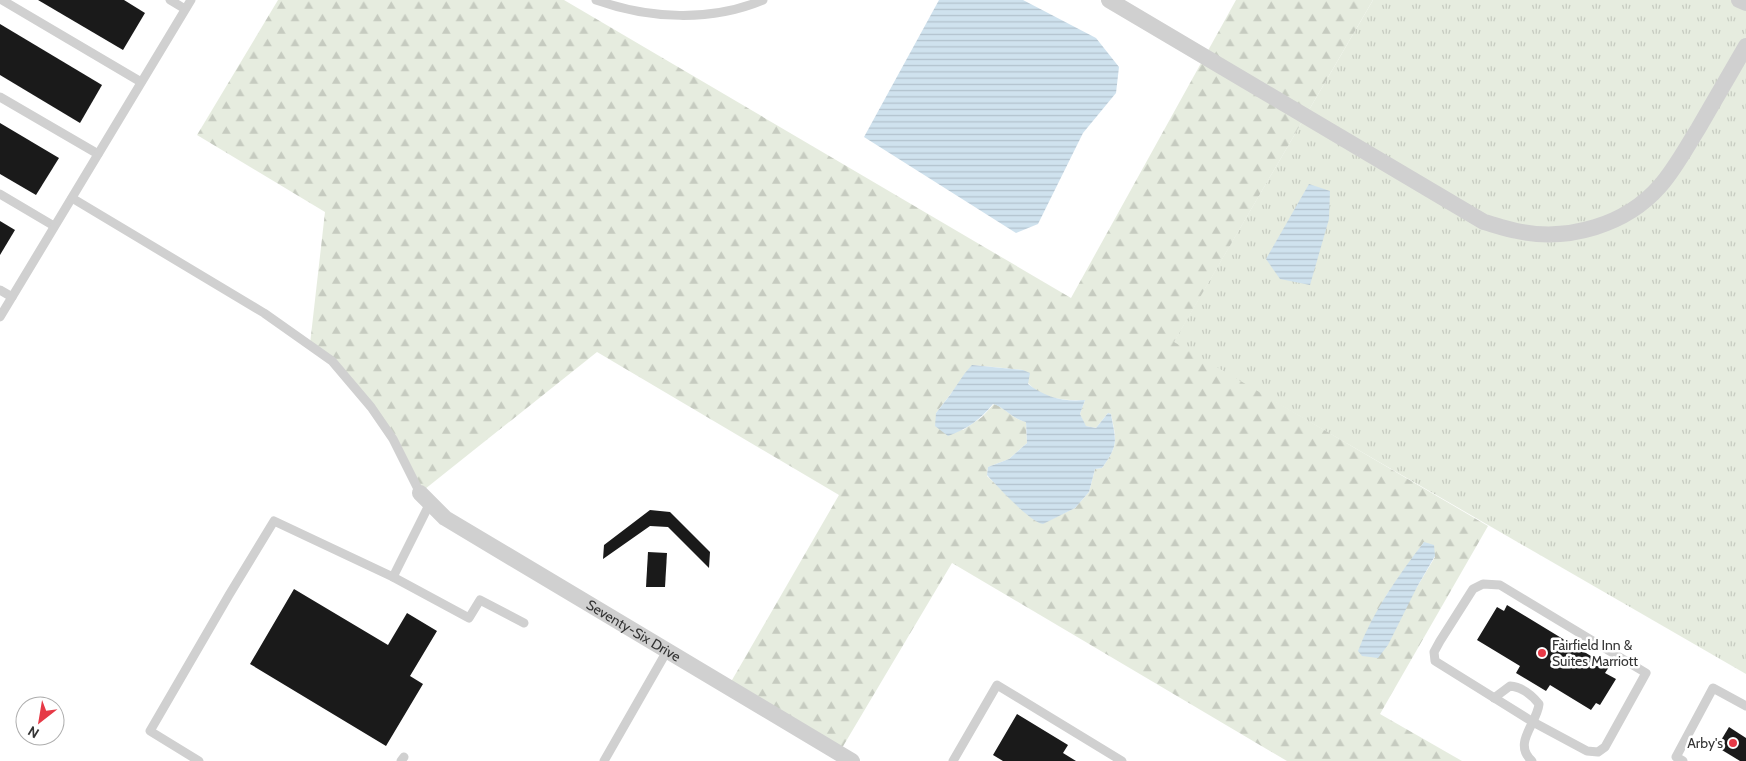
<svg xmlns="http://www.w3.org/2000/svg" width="1746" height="761" font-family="Cabin,sans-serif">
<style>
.grass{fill:url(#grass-tufts)}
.forest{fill:url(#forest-firs);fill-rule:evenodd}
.water{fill:url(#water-rules)}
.building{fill:#1a1a1a}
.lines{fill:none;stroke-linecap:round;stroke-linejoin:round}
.service{stroke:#d0d0d0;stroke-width:9}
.minor{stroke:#d0d0d0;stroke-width:16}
.poi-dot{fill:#e63946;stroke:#fff;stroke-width:2}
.labels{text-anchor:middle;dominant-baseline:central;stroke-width:5;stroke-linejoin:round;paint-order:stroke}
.street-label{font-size:14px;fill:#333;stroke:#fff}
.poi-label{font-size:14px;fill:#333;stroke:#fff;text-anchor:start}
</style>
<defs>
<pattern id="grass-tufts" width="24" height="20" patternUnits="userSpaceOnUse" patternTransform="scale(1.25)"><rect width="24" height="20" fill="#e6ecdf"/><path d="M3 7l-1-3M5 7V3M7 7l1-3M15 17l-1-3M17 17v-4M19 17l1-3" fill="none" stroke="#c6cbc0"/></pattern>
<pattern id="forest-firs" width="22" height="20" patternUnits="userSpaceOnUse" patternTransform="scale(1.25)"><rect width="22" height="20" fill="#e6ecdf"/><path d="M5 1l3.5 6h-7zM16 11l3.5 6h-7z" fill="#c6cbc0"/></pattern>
<pattern id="water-rules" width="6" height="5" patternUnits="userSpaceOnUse" patternTransform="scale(1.25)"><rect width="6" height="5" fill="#cfe2ee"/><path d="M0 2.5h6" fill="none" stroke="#b2c2cd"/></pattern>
</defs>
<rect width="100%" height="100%" fill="#fff"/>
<path class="grass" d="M1373 0H1739L1746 3V674L1173 343Z"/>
<path class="forest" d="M278 0H564L1071 298 1236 0H1373L1174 342 1488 526 1380 714 1462 761H1287L952 563 839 753 728 687 839 495 597 352 420 493 371 407 310 344 325 212 197 135ZM973 365 1023 370C1024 374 1026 381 1029 384 1042 399 1067 401 1085 400L1080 414 1085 426 1096 428 1108 413 1111 414C1117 442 1118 445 1102 468L1095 469 1089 492 1075 508 1043 523 1022 509 987 476 988 467 1009 459 1027 443 1026 422C1012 419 1006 408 994 404L982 417 963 430 936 413ZM1424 542 1435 557 1417 587 1385 597Z"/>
<g class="water">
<path d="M939 0H1023L1096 38 1119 67 1116 93 1083 133 1038 224 1016 233 864 137Z"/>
<path d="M1309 184 1330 191 1329 219 1310 285 1280 279 1266 259Z"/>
<path d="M972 365 1023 370 1030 373 1028 384C1045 397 1063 402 1085 400L1080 414 1086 426 1096 428 1108 413 1111 414C1116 442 1119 444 1102 468L1095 469 1089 492 1075 508 1043 524C1031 523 997 486 987 475L988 467 1009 459 1027 443 1026 422C1012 419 1006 408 993 404 980 420 967 429 948 436L935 426 936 413 950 395 965 373Z"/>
<path d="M1424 542 1434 545 1435 556 1417 587 1388 645 1378 658 1362 656 1358 651C1373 611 1398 576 1424 542Z"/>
</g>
<g class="building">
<path d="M38 0H124L145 13 123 50Z"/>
<path d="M0 24 102 85 80 123 0 75Z"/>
<path d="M0 123 59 158 36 195 0 174Z"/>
<path d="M0 221 15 230 0 255Z"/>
<path d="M650 510 670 512 710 552 709 568 668 527 650 526 603 559 604 545Z"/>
<path d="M648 552 667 553 665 587H646Z"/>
<path d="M294 589 388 645 407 613 437 631 410 676 423 684 386 746 250 664Z"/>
<path d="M1507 605 1609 667 1605 673 1616 679 1600 705 1596 703 1591 710 1550 685 1546 691 1516 673 1520 666 1477 640 1497 607 1504 611Z"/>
<path d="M1017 714 1068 745 1063 753 1076 761H1003L993 755Z"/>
<path d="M1729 727 1746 738V761H1740L1717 747Z"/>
</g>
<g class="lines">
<g class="service">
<path d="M2 0 141 82"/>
<path d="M170 0 185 9"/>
<path d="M596 0C649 19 711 22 763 0"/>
<path d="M0 97 98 154"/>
<path d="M0 194 54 226"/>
<path d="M72 198 264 313 332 361 371 407 393 439 420 493"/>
<path d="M0 290 12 297"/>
<path d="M0 317 191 0"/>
<path d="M393 577 469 618 480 600 524 623"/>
<path d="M1483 584 1500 585 1646 673 1605 747 1598 752 1587 751 1533 722 1435 661 1434 652 1440 641 1473 589Z"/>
<path d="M1494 698 1510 686C1522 687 1531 694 1539 704 1537 724 1512 743 1532 761"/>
<path d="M199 761 150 731 229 595 274 521 393 577 430 503"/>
<path d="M401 761 404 757"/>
<path d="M604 761 667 651"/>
<path d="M953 761 997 685 1122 761"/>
<path d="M1683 761 1676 757 1713 688 1746 706"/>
</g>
<g class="minor">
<path d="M1109 0 1484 222C1495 225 1506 229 1517 231 1568 242 1626 225 1660 186 1675 169 1686 148 1698 129 1714 101 1730 74 1746 46"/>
<path d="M1739 0 1746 3"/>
<path id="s1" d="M420 493 445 518 852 761"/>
</g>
</g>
<g class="poi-dot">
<circle cx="1542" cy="653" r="5"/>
<circle cx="1733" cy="743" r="5"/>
</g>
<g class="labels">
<g class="street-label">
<text stroke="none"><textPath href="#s1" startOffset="255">Seventy-Six Drive</textPath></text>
</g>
<g class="poi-label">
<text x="1552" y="645">Fairfield Inn &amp;<tspan x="1552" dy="16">Suites Marriott</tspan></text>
<text x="1723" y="743" text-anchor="end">Arby's</text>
</g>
</g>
<g transform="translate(40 721) rotate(211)"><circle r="24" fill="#ffffff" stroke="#adadad"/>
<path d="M0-4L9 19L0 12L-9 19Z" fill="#e63946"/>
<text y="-8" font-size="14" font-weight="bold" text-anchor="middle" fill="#333333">N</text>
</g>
</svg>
